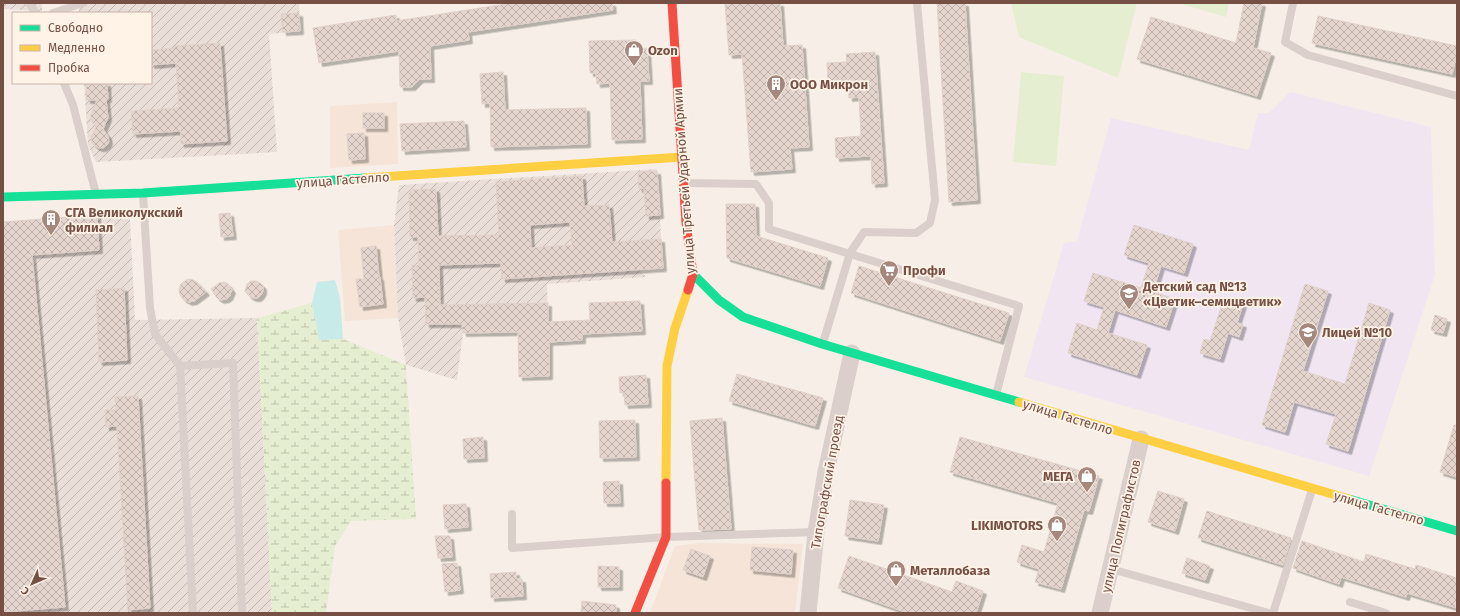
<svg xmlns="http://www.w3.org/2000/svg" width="1460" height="616" font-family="'Fira Sans',sans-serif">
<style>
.residential{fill:#f5e4d7}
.industrial{fill:url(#industrial-furrows)}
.education{fill:#f0e5f1}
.grass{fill:#e5eed0}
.wetland{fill:url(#wetland-marsh)}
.water{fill:#c7ebe8}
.building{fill:url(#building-cross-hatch);stroke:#e0d0c9;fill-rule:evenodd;filter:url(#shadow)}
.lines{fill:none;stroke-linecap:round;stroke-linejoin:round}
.lane{stroke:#dacfcb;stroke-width:8}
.street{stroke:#dacfcb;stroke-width:17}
.fast{stroke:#16e098;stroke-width:9}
.slow{stroke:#ffcf43;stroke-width:9}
.jam{stroke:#f24e42;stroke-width:9}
.labels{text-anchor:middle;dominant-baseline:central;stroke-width:3.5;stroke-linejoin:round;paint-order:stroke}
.poi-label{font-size:13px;font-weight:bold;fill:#775045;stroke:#fff3e8;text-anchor:start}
.street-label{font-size:13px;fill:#775045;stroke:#fff3e8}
</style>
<defs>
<pattern id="industrial-furrows" width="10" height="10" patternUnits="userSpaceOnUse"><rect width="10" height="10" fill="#eaded8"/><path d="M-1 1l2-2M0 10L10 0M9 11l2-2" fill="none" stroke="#c2b6b1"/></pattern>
<pattern id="wetland-marsh" width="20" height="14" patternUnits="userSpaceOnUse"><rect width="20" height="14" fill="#e5eed0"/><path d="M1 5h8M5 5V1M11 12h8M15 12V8" fill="none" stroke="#bec3ab"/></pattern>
<pattern id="building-cross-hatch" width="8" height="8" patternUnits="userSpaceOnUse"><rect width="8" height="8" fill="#e4d5ce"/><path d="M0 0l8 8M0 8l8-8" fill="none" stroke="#beafa9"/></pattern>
<filter id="shadow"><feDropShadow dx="3.5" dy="3.5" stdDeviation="0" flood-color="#0004"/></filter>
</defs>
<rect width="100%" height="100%" fill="#f7efe7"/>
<g class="residential">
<path d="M397 102 398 164 330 168V106Z"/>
<path d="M394 225 398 318 345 321 338 230Z"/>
<path d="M699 543 803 544 795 613H650L675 546Z"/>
</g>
<g class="industrial">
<path d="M3 3H42V11L3 9Z"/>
<path d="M79 3H299L300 31 269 34 277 152 96 162 88 145 84 83H151V13H79Z"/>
<path d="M657 169 663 268 640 270 646 277 547 284 549 376 519 377 518 332 463 333 457 380 406 365 398 318 394 225 399 185Z"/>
<path d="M97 215 130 219 135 320 257 318 272 613H3V222Z"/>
</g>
<path class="education" d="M1290 92 1431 127 1435 275 1369 476 1024 377 1064 243 1077 241 1111 118 1249 150 1258 113H1269Z"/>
<g class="grass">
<path d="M1011 3H1137L1118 78 1019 37Z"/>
<path d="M1178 3H1229L1226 17Z"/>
<path d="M1021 72 1064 76 1056 166 1013 162Z"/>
</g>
<path class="wetland" d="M312 303 319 340 343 339 406 365 416 519 351 521 335 546 326 613H272L257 318Z"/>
<path class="water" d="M335 280 340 298 343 339 319 340 312 303 317 282Z"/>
<g class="building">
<path d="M513 3H612L613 10 468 32 469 40 430 46 431 79H420L412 87H400L399 51 319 63 313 28 396 15V21Z"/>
<path d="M725 3H780L783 46 802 45 809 147 790 148 792 169 751 172 742 54 729 55Z"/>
<path d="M937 3H965L977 200 949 202Z"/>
<path d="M1244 3H1262L1253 48 1271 53 1257 96 1137 59 1151 17 1236 43Z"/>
<path d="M299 13 300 31 283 32 281 14Z"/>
<path d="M1318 16 1457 46V53L1452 74 1312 43Z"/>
<path d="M636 40 637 49 647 48 649 81H640L642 139 612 140 610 83 597 84 596 73H590L589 41Z"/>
<path d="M220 43 227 141 181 144V131L133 134 131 111 179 108 176 63 151 65V50L175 48V46Z"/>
<path d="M875 52 884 183 872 184 871 156 836 158 835 138 861 136 859 97 849 98 848 79 828 81 827 63 847 62 846 54Z"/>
<path d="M503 72 505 110 586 108 587 144 491 147 490 103 482 104 480 74Z"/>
<path d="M86 83H107L108 99H106L108 118 103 129 108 136 109 141 107 145 103 148H99L95 146 92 143 91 138 96 127 91 120V115L97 100H87Z"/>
<rect x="363" y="113" width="21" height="15"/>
<path d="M464 121 466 147 402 151 400 124Z"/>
<path d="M364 133 365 159 349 160 347 134Z"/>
<path d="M657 171 660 215 646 216 644 188 639 189 638 172Z"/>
<path d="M582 176 584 206 609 205 612 242 661 239 663 268 502 279 501 263 439 265 440 305 548 303V322L590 320 589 303 640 301 642 331 582 334V340L549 342V376L519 377 518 332 463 333 462 324H426L425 297 413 298 412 265H419L418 237H410L409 190 436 189 438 236 499 235 496 182ZM570 222 572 245 531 248 530 225Z"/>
<path d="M726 204H755L756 236 828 258 820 286 727 258Z"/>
<path d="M230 213 233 236 221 237 219 214Z"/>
<path d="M97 215 99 250 32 255 65 607 3 612V222Z"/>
<path d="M1134 225 1193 244 1184 273 1161 266 1153 292 1175 299 1166 327 1115 310 1108 333 1147 345 1137 375 1068 353 1077 323 1097 330 1104 307 1084 301 1093 273 1141 288 1149 263 1124 255Z"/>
<path d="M376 246 379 277H380L383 304 360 307 356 279H364L361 248Z"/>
<path d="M859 266 1009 313 1000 341 851 293Z"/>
<path d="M191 279 197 282 206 292 194 301 189 302 183 299 180 295 179 289 181 284 186 280Z"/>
<path d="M251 281H256L260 283 263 286V291L261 295 258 298H253L249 296 245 291 247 284Z"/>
<path d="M224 282 228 284 232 290 229 297 226 299 221 300 217 298 211 289 219 283Z"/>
<path d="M1305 284 1328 291 1303 371 1345 384 1369 303 1390 310 1348 451 1326 444 1336 414 1294 402 1285 432 1262 425Z"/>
<path d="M124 288 127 360 99 362 96 290Z"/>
<path d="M1224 298 1243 304 1237 323 1243 324 1239 337 1228 333 1220 359 1200 353 1204 339 1210 341Z"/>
<path d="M1435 315 1447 319 1443 333 1431 330Z"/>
<path d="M737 374 823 398 815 426 729 401Z"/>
<path d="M646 375 648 404 625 405 624 392 620 393 619 377Z"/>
<path d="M138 396 150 608 128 610 117 426 106 427 105 410H116L115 397Z"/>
<path d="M722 418 731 529 699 530 690 421Z"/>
<path d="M635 420 636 457 600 458 599 421Z"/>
<path d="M1454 425H1457V477L1440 472Z"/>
<path d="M483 437 484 458 464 459 463 439Z"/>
<path d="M960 437 1099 476 1089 511 1084 510 1061 589 1035 582 1039 569 1017 562 1022 545 1044 552 1058 503 950 472Z"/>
<path d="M619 481 620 503H604L603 482Z"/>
<path d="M1158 491 1184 499 1175 531 1148 522Z"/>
<path d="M850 500 884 505 878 541 845 536Z"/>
<path d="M466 504 468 527 445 529 443 505Z"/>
<path d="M1207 511 1291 538 1283 565 1198 538Z"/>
<path d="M435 536H450L452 557 438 558Z"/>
<path d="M1302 541 1364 562 1366 554 1415 569 1416 565 1457 578V608L1407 593 1406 597 1341 577 1339 584 1293 568Z"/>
<path d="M752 547 793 550 791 574 750 570Z"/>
<path d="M691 549 710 556 703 577 683 570Z"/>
<path d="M849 556 952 592 956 581 983 591 976 613H908L838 588Z"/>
<path d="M1187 558 1210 566 1205 580 1182 573Z"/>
<path d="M457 563 460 590 445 592 442 564Z"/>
<path d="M598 566 619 567V587H598Z"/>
<path d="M516 572V579H522L523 596 491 598 490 574Z"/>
<path d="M582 601 616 605V613H581Z"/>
</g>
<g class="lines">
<g class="lane">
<path d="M29 3 36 13"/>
<path d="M1293 3 1285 42 1308 55 1457 96"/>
<path d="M53 13 83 3"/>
<path d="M64 83 73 105 96 194"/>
<path d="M684 183 756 184 769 203V229L1019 306 996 395"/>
<path d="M143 194 150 308 155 334 180 366 193 613"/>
<path d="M823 343 850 253 864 232 916 233 930 223 935 200 917 3"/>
<path d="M180 366 233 363 242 613"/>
<path d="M512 514V548L666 537 816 532"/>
<path d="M1111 569 1269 613"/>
<path d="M1350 602 1386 613"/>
<path d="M1273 613 1312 490"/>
</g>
<g class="street">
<path d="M808 613 816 532 826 472 852 353"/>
<path d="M1100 613 1141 439"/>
</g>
<g class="fast">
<path d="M3 197 143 193 365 178"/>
<path d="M693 274 719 300 743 317 822 344 1019 402"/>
<path d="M1349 499 1457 531"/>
</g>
<g class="slow">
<path d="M365 178 682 157"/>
<path d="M1019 402 1349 499"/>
<path d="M666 483 667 366 675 328 688 290"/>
</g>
<g class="jam">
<path d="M672 3 686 223 693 274 688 290"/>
<path d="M635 613 666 537V483"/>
</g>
</g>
<defs>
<g id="shop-pin" transform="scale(1)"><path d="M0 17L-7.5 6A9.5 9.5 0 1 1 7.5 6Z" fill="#a4887e" stroke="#fff3e8"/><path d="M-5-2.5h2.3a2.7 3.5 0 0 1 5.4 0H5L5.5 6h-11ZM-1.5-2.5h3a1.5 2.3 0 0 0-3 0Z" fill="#fff"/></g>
<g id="building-pin" transform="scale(1)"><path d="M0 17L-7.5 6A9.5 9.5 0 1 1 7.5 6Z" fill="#a4887e" stroke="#fff3e8"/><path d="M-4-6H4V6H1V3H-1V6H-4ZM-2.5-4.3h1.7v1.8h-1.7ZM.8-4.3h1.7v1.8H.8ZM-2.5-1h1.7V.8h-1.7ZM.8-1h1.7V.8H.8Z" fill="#fff"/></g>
<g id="supermarket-pin" transform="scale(1)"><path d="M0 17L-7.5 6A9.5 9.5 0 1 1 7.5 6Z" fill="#a4887e" stroke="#fff3e8"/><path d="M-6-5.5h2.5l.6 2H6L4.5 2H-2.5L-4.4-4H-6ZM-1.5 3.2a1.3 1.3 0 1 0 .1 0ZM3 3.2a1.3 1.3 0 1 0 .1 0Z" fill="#fff"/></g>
<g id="school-pin" transform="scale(1)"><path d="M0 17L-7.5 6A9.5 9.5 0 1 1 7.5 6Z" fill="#a4887e" stroke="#fff3e8"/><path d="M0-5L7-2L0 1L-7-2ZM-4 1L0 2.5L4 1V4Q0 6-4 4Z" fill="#fff"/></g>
</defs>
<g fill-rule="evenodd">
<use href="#shop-pin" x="634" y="50"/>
<use href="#building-pin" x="776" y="84"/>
<use href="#building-pin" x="51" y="219"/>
<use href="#supermarket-pin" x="889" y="270"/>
<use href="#school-pin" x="1129" y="293"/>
<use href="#school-pin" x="1308" y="332"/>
<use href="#shop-pin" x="1087" y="476"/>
<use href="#shop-pin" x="1057" y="525"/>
<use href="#shop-pin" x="896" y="570"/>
</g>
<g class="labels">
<g class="poi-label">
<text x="648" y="50">Ozon</text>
<text x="790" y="84">ООО Микрон</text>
<text x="65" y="212">СГА Великолукский<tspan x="65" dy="15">филиал</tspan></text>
<text x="903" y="270">Профи</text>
<text x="1143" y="286">Детский сад №13<tspan x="1143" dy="15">«Цветик–семицветик»</tspan></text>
<text x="1322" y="332">Лицей №10</text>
<text x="1073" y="476" text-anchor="end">МЕГА</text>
<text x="1043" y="525" text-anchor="end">LIKIMOTORS</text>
<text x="910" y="570">Металлобаза</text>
</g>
<g class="street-label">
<text transform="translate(343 180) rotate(-4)">улица Гастелло</text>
<text transform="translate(684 181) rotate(-94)">улица Третьей Ударной Армии</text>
<text transform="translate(1068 417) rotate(17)">улица Гастелло</text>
<text transform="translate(827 482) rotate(-80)">Типографский проезд</text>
<text transform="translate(1379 508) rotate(16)">улица Гастелло</text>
<text transform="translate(1121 526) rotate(-77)">улица Полиграфистов</text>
</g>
</g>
<rect width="1460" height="616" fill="none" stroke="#775045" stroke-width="8"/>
<rect x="12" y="12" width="140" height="72" fill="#fff3e8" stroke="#c9b2a7"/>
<rect x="20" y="25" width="20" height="6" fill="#16e098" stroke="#c9b2a7"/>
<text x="48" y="32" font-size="12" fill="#775045">Свободно</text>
<rect x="20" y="45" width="20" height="6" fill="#ffcf43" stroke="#c9b2a7"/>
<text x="48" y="52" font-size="12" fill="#775045">Медленно</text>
<rect x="20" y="65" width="20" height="6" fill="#f24e42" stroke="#c9b2a7"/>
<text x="48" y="72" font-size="12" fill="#775045">Пробка</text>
<g transform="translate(32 584) rotate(225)" stroke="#fff3e8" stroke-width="3" paint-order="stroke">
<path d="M0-3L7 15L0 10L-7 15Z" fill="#775045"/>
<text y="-6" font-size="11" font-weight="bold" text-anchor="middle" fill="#775045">С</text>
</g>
</svg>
